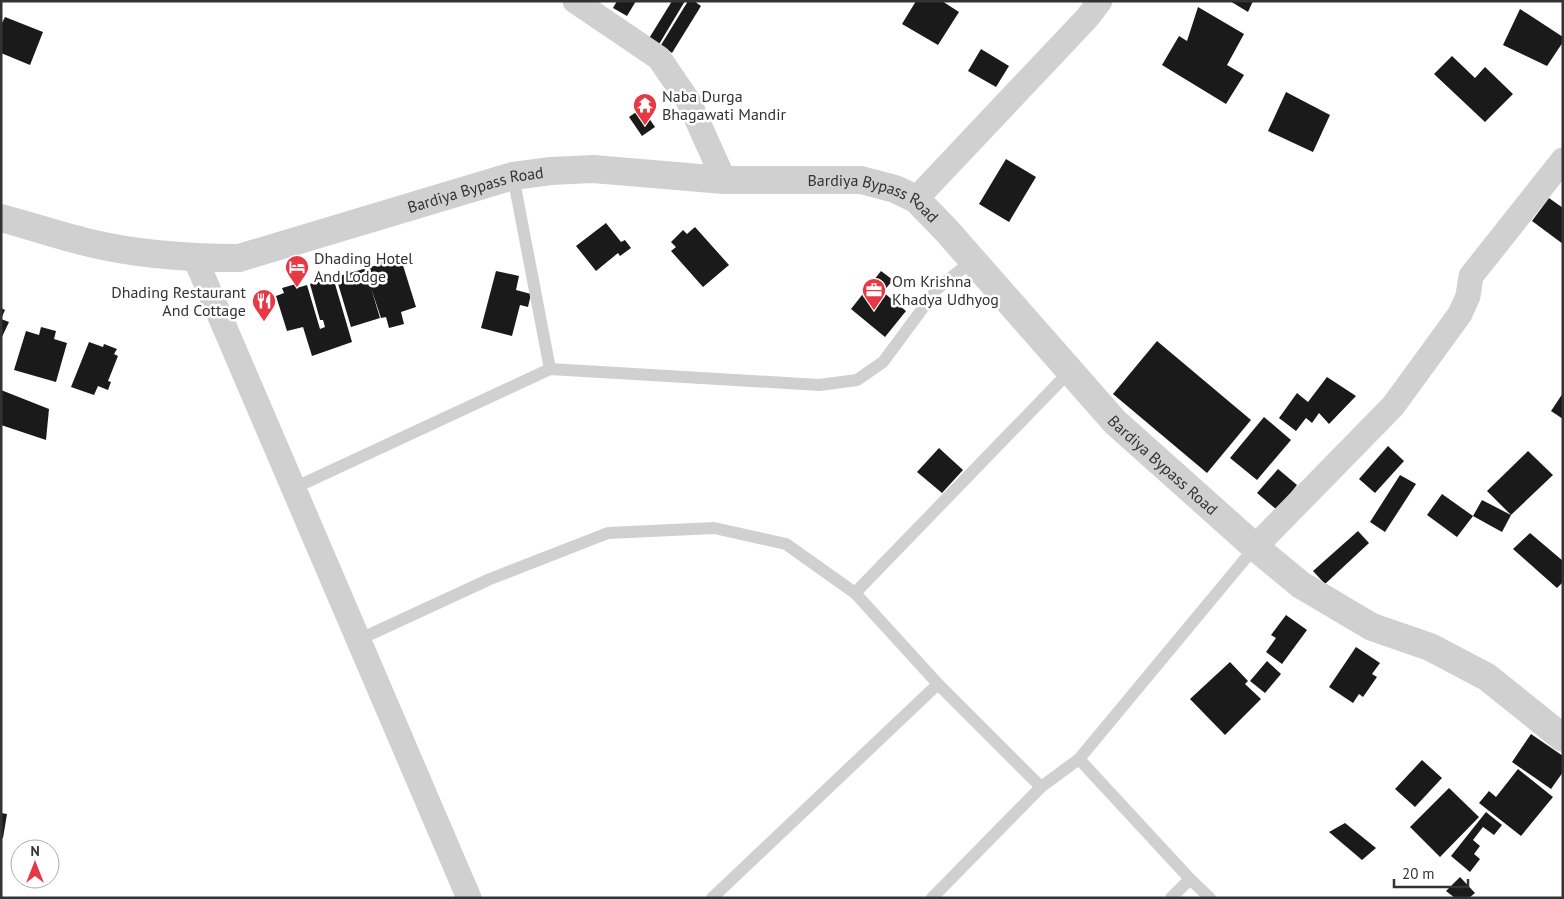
<svg xmlns="http://www.w3.org/2000/svg" width="1564" height="899" font-family="'PT Sans',sans-serif">
<style>
.building{fill:#1a1a1a}
.lines{fill:none;stroke-linecap:round;stroke-linejoin:round}
.service{stroke:#d0d0d0;stroke-width:12}
.minor{stroke:#d0d0d0;stroke-width:25}
.tertiary{stroke:#d0d0d0;stroke-width:28}
.labels{text-anchor:middle;dominant-baseline:central;stroke-width:5;stroke-linejoin:round;paint-order:stroke}
.poi-label{font-size:16px;fill:#333;stroke:#fff;text-anchor:start}
.street-label{font-size:16px;fill:#333;stroke:#fff}
</style>
<rect width="100%" height="100%" fill="#fff"/>
<g class="building">
<path d="M617 1H636L627 16 613 8Z"/>
<path d="M672 1H685L658 46 648 40Z"/>
<path d="M688 1H694L701 6 672 53 661 45Z"/>
<path d="M916 1H942L959 12 938 45 902 24Z"/>
<path d="M1230 1H1253L1248 12Z"/>
<path d="M1198 7 1244 34 1227 65 1244 75 1226 104 1162 65 1179 36 1187 41Z"/>
<path d="M1520 9 1563 37V42L1547 66 1503 45Z"/>
<path d="M5 17 43 32 30 65 1 53V25Z"/>
<path d="M981 49 1009 66 996 87 968 71Z"/>
<path d="M1452 56 1475 78 1485 67 1513 94 1485 122 1434 74Z"/>
<path d="M1286 92 1330 115 1313 152 1268 131Z"/>
<path d="M642 108 655 127 642 136 629 117Z"/>
<path d="M1006 159 1036 177 1009 222 979 204Z"/>
<path d="M1549 198 1563 208V244L1532 221Z"/>
<path d="M606 223 621 242 625 240 631 248 620 256 618 253 596 271 576 246Z"/>
<path d="M695 227 729 265 703 287 671 251 676 247 671 242 683 230 687 234Z"/>
<path d="M391 255 393 261 401 259 416 307 401 312 404 324 389 328 386 317 381 318 371 288 380 318 351 327 336 277 377 265 376 259Z"/>
<path d="M496 271 519 276 516 290 531 294 528 307 520 305 512 336 481 328Z"/>
<path d="M881 271 893 280 883 292 906 311 885 337 851 309Z"/>
<path d="M333 277 352 342 312 356 303 327 287 331 276 296 284 293 282 288 296 284 297 288 307 285 320 329 325 327 323 320H320L310 284Z"/>
<path d="M1 308 5 310 1 319 9 322 1 339Z"/>
<path d="M41 327 56 331 54 339 67 343 56 382 14 370 26 331 39 335Z"/>
<path d="M1157 341 1251 420 1207 473 1113 394Z"/>
<path d="M89 342 103 347 104 344 117 349 114 354 118 356 108 381 111 382 108 390 98 386 94 395 71 387Z"/>
<path d="M1327 377 1356 396 1329 424 1319 413 1312 423 1306 418 1296 431 1279 418 1297 393 1308 402Z"/>
<path d="M1 390 49 409 46 440 1 425Z"/>
<path d="M1563 393V419L1551 411Z"/>
<path d="M1264 417 1291 440 1257 480 1230 458Z"/>
<path d="M1388 446 1404 461 1375 493 1359 479Z"/>
<path d="M939 448 963 470 942 493 917 472Z"/>
<path d="M1528 451 1553 475 1511 515 1487 491Z"/>
<path d="M1278 469 1297 485 1277 510 1257 493Z"/>
<path d="M1400 475 1416 484 1385 532 1370 522Z"/>
<path d="M1442 494 1473 516 1457 537 1427 515Z"/>
<path d="M1482 500 1511 515 1502 532 1473 516Z"/>
<path d="M1358 531 1369 543 1325 584 1313 571Z"/>
<path d="M1530 533 1563 561V582L1557 588 1513 549Z"/>
<path d="M1286 615 1307 630 1282 664 1266 652 1276 638 1271 635Z"/>
<path d="M1356 647 1380 663 1372 674 1377 677 1363 697 1359 694 1353 703 1329 687Z"/>
<path d="M1267 661 1281 674 1265 693 1250 681Z"/>
<path d="M1230 662 1248 681 1245 684 1261 699 1225 735 1190 699Z"/>
<path d="M1531 734 1563 756V772L1551 789 1512 762Z"/>
<path d="M1422 760 1442 778 1415 807 1395 789Z"/>
<path d="M1518 769 1553 797 1521 836 1479 803 1489 791 1496 797Z"/>
<path d="M1449 788 1479 817 1440 857 1410 827Z"/>
<path d="M1486 812 1502 825 1494 835 1483 827 1473 840 1480 846 1474 854 1480 859 1470 872 1451 856Z"/>
<path d="M1 813 7 814 3 838H1Z"/>
<path d="M1345 823 1376 848 1362 860 1329 832Z"/>
<path d="M1460 877 1475 893 1469 898H1455L1446 891Z"/>
</g>
<g class="lines">
<g class="service">
<path d="M513 176 550 369"/>
<path d="M294 488 550 369 819 385 857 380 883 362 937 289 973 260"/>
<path d="M855 593 1070 371"/>
<path d="M358 640 490 579 608 533 714 528 786 544 855 593 938 684 1041 787"/>
<path d="M1079 759 1190 879 1210 898"/>
<path d="M712 898 938 684"/>
<path d="M932 898 1041 787 1079 759 1255 547"/>
<path d="M1171 898 1190 879"/>
</g>
<g class="minor">
<path d="M575 1 659 58 689 102 724 180"/>
<path d="M916 199 1087 18 1100 1"/>
<path d="M195 258 469 898"/>
<path d="M1255 547 1393 406 1460 314 1468 296 1471 276 1563 160"/>
</g>
<path class="tertiary" id="s1" d="M1 218C31 226 60 236 90 243 139 255 189 258 239 258L513 176 551 171 593 169 724 180H861L895 189 916 199 947 231 1115 422 1255 547 1301 585 1372 627 1430 647 1487 677 1563 738"/>
</g>
<defs>
<g id="temple-pin" transform="scale(1.25)"><path d="M0 17L-7.5 6A9.5 9.5 0 1 1 7.5 6Z" fill="#e63946" stroke="#fff"/><path d="M0-6L5-2H3V0L6.5 2.5H4V6H1.5V3h-3V6H-4V2.5H-6.5L-3 0V-2H-5Z" fill="#fff"/></g>
<g id="hotel-pin" transform="scale(1.25)"><path d="M0 17L-7.5 6A9.5 9.5 0 1 1 7.5 6Z" fill="#e63946" stroke="#fff"/><path d="M-6-4.5h1.5V1H6V5H4.5V3h-9V5H-6ZM-4 0a1.8 1.8 0 1 1 3.6 0ZM.5 0V-2.5h3Q6-2.5 6 0Z" fill="#fff"/></g>
<g id="office-pin" transform="scale(1.25)"><path d="M0 17L-7.5 6A9.5 9.5 0 1 1 7.5 6Z" fill="#e63946" stroke="#fff"/><path d="M-6-3h4V-5.5h4V-3h4V5H-6ZM-1-4.5V-3h2v-1.5ZM-6 0V1H6V0Z" fill="#fff"/></g>
<g id="restaurant-pin" transform="scale(1.25)"><path d="M0 17L-7.5 6A9.5 9.5 0 1 1 7.5 6Z" fill="#e63946" stroke="#fff"/><path d="M-5-6h1v4h1v-4h1v4h1v-4h1v5L-1.5 .5V6h-2V.5L-5-1ZM5-6V6H3V1.5H1.5Q1.5-4 5-6Z" fill="#fff"/></g>
</defs>
<g fill-rule="evenodd">
<use href="#temple-pin" x="645" y="105"/>
<use href="#hotel-pin" x="297" y="267"/>
<use href="#office-pin" x="874" y="290"/>
<use href="#restaurant-pin" x="264" y="301"/>
</g>
<g class="labels">
<g class="poi-label">
<text x="662" y="96">Naba Durga<tspan x="662" dy="18">Bhagawati Mandir</tspan></text>
<text x="314" y="258">Dhading Hotel<tspan x="314" dy="18">And Lodge</tspan></text>
<text x="892" y="281">Om Krishna<tspan x="892" dy="18">Khadya Udhyog</tspan></text>
<text x="246" y="292" text-anchor="end">Dhading Restaurant<tspan x="246" dy="18">And Cottage</tspan></text>
</g>
<g class="street-label">
<text stroke="none"><textPath href="#s1" startOffset="489">Bardiya Bypass Road</textPath></text>
<text stroke="none"><textPath href="#s1" startOffset="894">Bardiya Bypass Road</textPath></text>
<text stroke="none"><textPath href="#s1" startOffset="1299">Bardiya Bypass Road</textPath></text>
</g>
</g>
<rect width="1564" height="899" fill="none" stroke="#333333" stroke-width="5"/>
<g transform="translate(35 864)"><circle r="24" fill="#ffffff" stroke="#adadad"/>
<path d="M0-4L9 19L0 12L-9 19Z" fill="#e63946"/>
<text y="-8" font-size="14" font-weight="bold" text-anchor="middle" fill="#333333">N</text>
</g>
<path d="M1394 879v8h74v-8" fill="none" stroke="#333333" stroke-width="2.5"/>
<text x="1402" y="879" font-size="15" fill="#333333" stroke="#ffffff" stroke-width="4" paint-order="stroke">20 m</text>
</svg>
